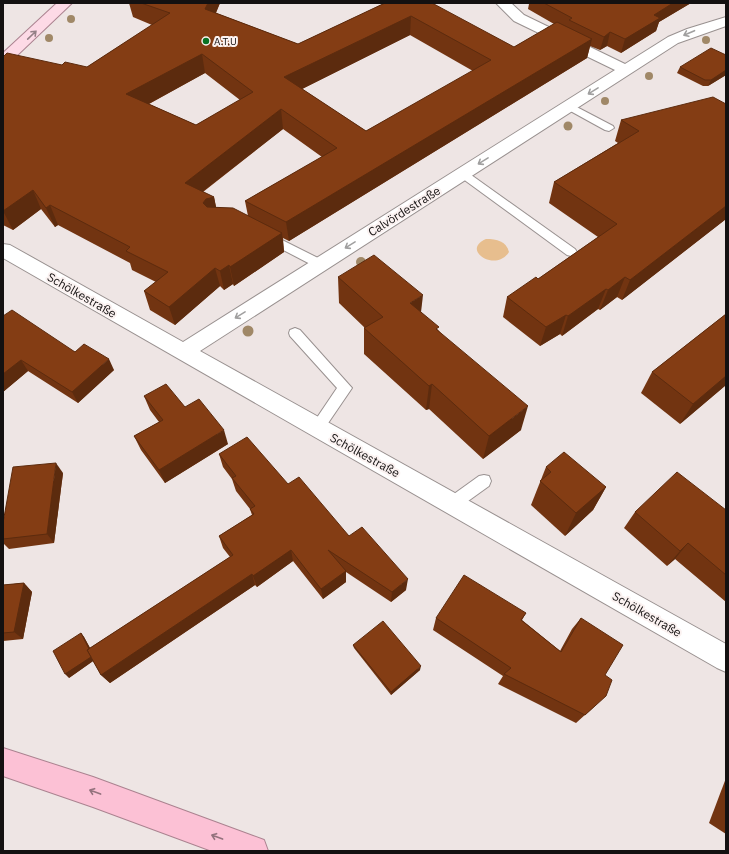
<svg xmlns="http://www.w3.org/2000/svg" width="729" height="854" font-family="'IBM Plex Sans',sans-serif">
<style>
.green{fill:#e7be8e}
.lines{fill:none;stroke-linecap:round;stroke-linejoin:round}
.lane-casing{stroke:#999190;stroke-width:2}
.street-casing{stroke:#999190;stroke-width:2}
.primary-casing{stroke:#ab8390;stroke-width:2}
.highway-casing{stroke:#ab8390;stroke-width:2}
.lane{fill:#fff;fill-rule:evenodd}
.street{fill:#fff;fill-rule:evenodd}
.primary{fill:#fddae6;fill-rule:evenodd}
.highway{fill:#fcc1d5;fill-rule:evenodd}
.tree{fill:#a08867}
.wall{fill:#723411;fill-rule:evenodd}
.shaded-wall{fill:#5c2b0e}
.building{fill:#843d14;stroke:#5c2b0e;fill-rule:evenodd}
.oneway{stroke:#a1a0a0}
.oneway2{stroke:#948086}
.oneway3{stroke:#94727d}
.poi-dot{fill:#097223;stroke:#fbf2f1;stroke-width:1.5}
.labels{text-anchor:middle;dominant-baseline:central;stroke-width:4;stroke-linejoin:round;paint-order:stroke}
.far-poi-label{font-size:10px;fill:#141111;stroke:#fbf2f1;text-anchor:start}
.street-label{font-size:12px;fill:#141111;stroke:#fbf2f1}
</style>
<rect width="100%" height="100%" fill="#eee5e4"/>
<path class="green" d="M486 239C497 239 506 241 509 252 496 273 460 250 486 239Z"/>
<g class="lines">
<g class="lane-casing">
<g id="lane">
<path d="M569 103 613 126 614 128 609 131 605 130 565 108 564 106Z"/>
<path d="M463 171 467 172 575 249 577 252 575 255 571 256 567 255 459 176 458 174 459 172Z"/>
<path d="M268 233 324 261 326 264 324 267 320 268 316 267 264 240 262 237 264 234Z"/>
<path d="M295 328 300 330 352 388 322 432 317 434 312 432 310 428 337 388 290 336 289 333 290 330Z"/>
<path d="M484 475 489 476 491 481 489 486 457 509 452 511 447 509 445 504 447 499 479 476Z"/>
</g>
</g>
<g class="street-casing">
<path id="street" d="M496 3H511L524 15 625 64 668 37 687 29 726 17V26L678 43 200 351 726 644V672L717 668 3 258V244L10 245 183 342 615 70 514 21Z"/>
</g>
<g class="primary-casing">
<path id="primary" d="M57 3H72L8 64 3 65V53Z"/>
</g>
<g class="highway-casing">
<path id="highway" d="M3 748 93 777 253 836 264 840 268 851H212L93 807 3 776Z"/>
</g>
<use href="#lane" class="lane"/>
<use href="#street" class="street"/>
<use href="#primary" class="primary"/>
<use href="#highway" class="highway"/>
</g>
<g class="tree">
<circle cx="71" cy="19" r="4"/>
<circle cx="49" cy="38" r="4"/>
<circle cx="706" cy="40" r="4"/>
<circle cx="649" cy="76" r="4"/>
<circle cx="605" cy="101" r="4"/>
<circle cx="568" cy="126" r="4.5"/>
<circle cx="361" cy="262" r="5"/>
<circle cx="248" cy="331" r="5.5"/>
</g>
<g class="wall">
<path d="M129 3H220L216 13 298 44 385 3 514 47 554 24 528 9 529 4 526 3H691L659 22 656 31 621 53 607 46 600 50 590 46 587 58 289 241 283 238 284 252 234 286 233 284 224 290 220 286 175 325 150 310 144 291 156 282 132 270 130 263 58 225 55 227 41 209 13 230 3 225V57L62 65 87 67 152 25 133 17ZM410 35 473 71 366 131 302 89ZM205 73 240 100 196 125 149 104ZM283 129 322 157 245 201 248 216 216 207 214 197 203 192Z"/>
<path d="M726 55V75L708 86H703L677 73 680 67Z"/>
<path d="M726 104V219L622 300 617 297 600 310 598 309 562 336 560 334 540 346 503 317 507 297 538 279 598 237 549 203 554 182 618 143 615 141 621 120Z"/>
<path d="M338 277 421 312 439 331 521 430 483 459 429 409 426 410 364 354V328H365L339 303Z"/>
<path d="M726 314V385L680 424 641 393 652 372Z"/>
<path d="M3 316 75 352 114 370 78 403 28 371 3 392Z"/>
<path d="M144 396 185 407 228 444 165 483 141 450 134 436 159 422 150 410Z"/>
<path d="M219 454 288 484 349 536 406 590 391 602 346 572V582L323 599 293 561 257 587 255 585 110 683 101 675 93 661 69 678 81 633 84 637 90 648 230 557 223 548 219 536 252 515 250 509 236 491 232 479 223 467Z"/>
<path d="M546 467 606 487 593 510 565 536 531 505Z"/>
<path d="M63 473 54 543 9 549 3 543V523Z"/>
<path d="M726 510V602L675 559 667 566 624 528 635 512Z"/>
<path d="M24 583 32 592 23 639 3 641V585Z"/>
<path d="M526 613 522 620 560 651 572 629 581 618 605 675 596 705 576 723 498 684 503 676 433 630 436 618Z"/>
<path d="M353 645 420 670 391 695 354 648Z"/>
<path d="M726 778V834L709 823Z"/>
</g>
<g class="shaded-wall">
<path d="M208 3H220L209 28 205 9Z"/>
<path d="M673 3H691L659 22 656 31 621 53 625 39 654 15Z"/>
<path d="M411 16 410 35 286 97 284 77Z"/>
<path d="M610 32 607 46 600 50 604 37Z"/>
<path d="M592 39 587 58 289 241 286 222Z"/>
<path d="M202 54 205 73 132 113 126 94Z"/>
<path d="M726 70V75L708 86 711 80Z"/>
<path d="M281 109 283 129 189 202 185 183Z"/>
<path d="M33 190 41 209 13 230 3 211Z"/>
<path d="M214 197 218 217 210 218 203 203 206 199Z"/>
<path d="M50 205 58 225 55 227 46 208Z"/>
<path d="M726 206V219L622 300 630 280Z"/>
<path d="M282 233 284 252 234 286 230 267Z"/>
<path d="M229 265 233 284 224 290 220 271Z"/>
<path d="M215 268 220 286 175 325 169 307Z"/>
<path d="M625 277 617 297 600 310 608 290Z"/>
<path d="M606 289 598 309 562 336 568 316Z"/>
<path d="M423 295 420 321 410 303Z"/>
<path d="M566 315 560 334 540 346 546 327Z"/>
<path d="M109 359 114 370 78 403 72 392Z"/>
<path d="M21 360 28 371 3 392V374Z"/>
<path d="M726 376V385L680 424 693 404Z"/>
<path d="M432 384 429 409 426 410 429 386Z"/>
<path d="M528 406 521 430 483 459 489 436Z"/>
<path d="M224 430 228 444 165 483 159 470Z"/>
<path d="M56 463 63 473 54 543 47 534Z"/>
<path d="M606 487 593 510 565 536 576 513Z"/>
<path d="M688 543 675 559 667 566 680 551Z"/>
<path d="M291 550 293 561 257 587 253 576Z"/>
<path d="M346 571V582L323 599 321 589Z"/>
<path d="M252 574 255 585 110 683 101 675Z"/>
<path d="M408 579 406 590 391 602 392 592Z"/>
<path d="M24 583 32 592 23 639 14 632Z"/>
<path d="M81 633 84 637 96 659 69 678 65 674Z"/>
<path d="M421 666 420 670 391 695V692Z"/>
</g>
<g class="building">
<path d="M141 3H208L205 9 298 44 385 3H432L514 47 557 22 592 39 286 222 245 201 337 148 281 109 185 183 214 197 206 199 203 203 207 207 233 208 282 233 230 267 229 265 220 271 215 268 169 307 144 291 168 272 126 251 130 247 50 205 46 208 33 190 3 211V57L7 53 62 65 65 62 87 67 170 13ZM411 16 491 60 366 131 284 77ZM202 54 253 92 196 125 126 94Z"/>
<path d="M544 3H673L654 15 660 18 625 39 610 32 604 37 569 20 572 18Z"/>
<path d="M711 48 726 55V70L711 80H705L680 67Z"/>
<path d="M713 97 726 104V206L630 280 625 277 608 290 606 289 568 316 566 315 546 327 507 297 536 277 538 279 617 224 554 182 639 131 621 120Z"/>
<path d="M374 255 423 295 410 303 439 327 436 329 528 406 489 436 432 384 429 386 364 328 383 317 338 277Z"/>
<path d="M12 310 75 352 84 344 109 359 72 392 21 360 3 374V316Z"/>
<path d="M726 314V376L693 404 652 372Z"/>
<path d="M166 384 185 407 199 399 224 430 159 470 134 436 163 420 144 396Z"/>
<path d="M247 437 288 484 299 477 349 536 362 527 408 579 392 592 328 550 346 571 321 589 291 550 253 576 252 574 101 675 87 650 233 555 219 536 254 514 250 509 255 506 232 478 236 476 219 454Z"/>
<path d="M564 452 606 487 576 513 540 481 551 472 546 467Z"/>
<path d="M56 463 47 534 3 539V523L13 467Z"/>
<path d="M677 472 726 510V575L688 543 680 551 635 512Z"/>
<path d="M464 575 526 613 521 620 561 652 581 618 623 645 605 675 612 680 606 696 585 715 504 674 511 668 436 618Z"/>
<path d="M24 583 14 632 3 633V585Z"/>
<path d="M383 621 421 666 391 692 353 645Z"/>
<path d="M81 633 89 649 87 650 91 657 65 674 53 651Z"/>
</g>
<defs><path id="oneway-shaft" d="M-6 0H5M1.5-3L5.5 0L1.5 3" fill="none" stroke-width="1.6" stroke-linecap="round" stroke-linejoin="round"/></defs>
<g class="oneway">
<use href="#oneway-shaft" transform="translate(689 33) rotate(157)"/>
<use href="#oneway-shaft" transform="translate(593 91) rotate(148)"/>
<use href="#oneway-shaft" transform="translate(483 161) rotate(148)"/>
<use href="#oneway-shaft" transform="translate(350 245) rotate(148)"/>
<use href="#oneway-shaft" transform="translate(240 315) rotate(148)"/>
</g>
<use class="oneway2" href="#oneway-shaft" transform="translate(32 35) rotate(-44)"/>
<g class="oneway3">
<use href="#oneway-shaft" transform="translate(95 792) rotate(-160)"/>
<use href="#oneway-shaft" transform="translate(217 837) rotate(-160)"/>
</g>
<circle class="poi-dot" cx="206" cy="41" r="4"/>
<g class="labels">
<g class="far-poi-label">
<text x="214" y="41">A.T.U</text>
</g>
<g class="street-label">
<text transform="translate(404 211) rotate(-32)">Calvördestraße</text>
<text transform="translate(82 295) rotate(30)">Schölkestraße</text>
<text transform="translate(365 455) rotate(29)">Schölkestraße</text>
<text transform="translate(647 614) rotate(30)">Schölkestraße</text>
</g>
</g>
<rect width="729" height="854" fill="none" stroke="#141111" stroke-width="8"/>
</svg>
